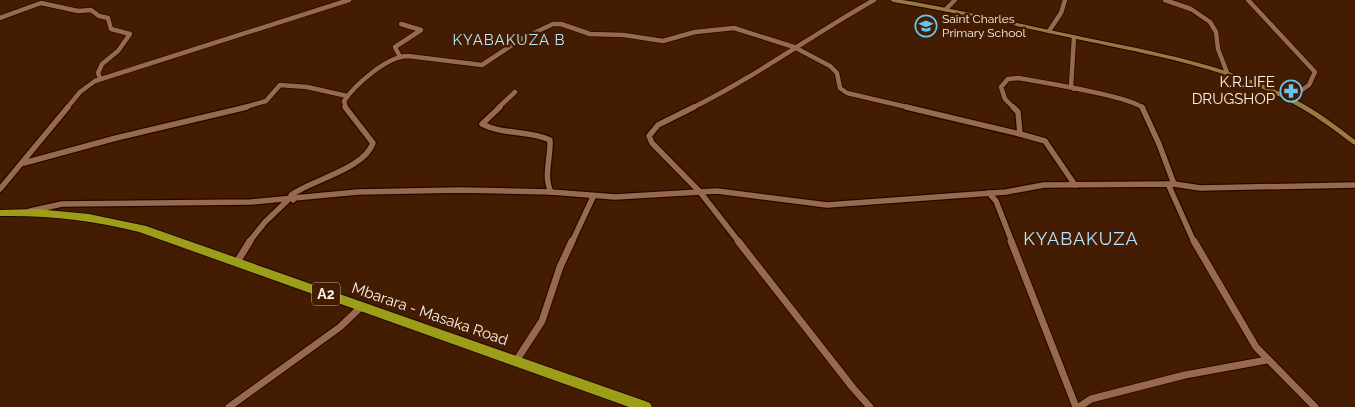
<svg xmlns="http://www.w3.org/2000/svg" width="1355" height="407" font-family="Raleway,sans-serif">
<style>
.lines{fill:none;stroke-linecap:round;stroke-linejoin:round}
.street-far2-casing{stroke:#240800;stroke-width:6}
.street-far1-casing{stroke:#240800;stroke-width:8}
.street-casing{stroke:#240800;stroke-width:9}
.secondary-casing{stroke:#240800;stroke-width:2}
.highway-casing{stroke:#240800;stroke-width:2}
.street-far2{stroke:#98694f;stroke-width:4.5}
.street-far1{stroke:#98694f;stroke-width:5.5}
.street{stroke:#98694f;stroke-width:7}
.secondary{fill:#99793f;fill-rule:evenodd}
.highway{fill:#9c9d19;fill-rule:evenodd}
.labels{text-anchor:middle;dominant-baseline:central;stroke-width:5;stroke-linejoin:round;paint-order:stroke}
.far-poi-label{font-size:12px;fill:#fcf1eb;stroke:#441c02;text-anchor:start}
.shield{fill:#441c02;stroke:#c5b1a5;stroke-width:1}
.shield-label{font-size:14px;font-weight:bold;fill:#fcf1eb}
.far-quarter-label{font-size:15px;letter-spacing:1px;fill:#b4e5fd;stroke:#441c02}
.poi-label{font-size:15px;fill:#fcf1eb;stroke:#441c02;text-anchor:end}
.street-label{font-size:15px;fill:#fcf1eb;stroke:#441c02}
.quarter-label{font-size:18px;letter-spacing:1px;fill:#b4e5fd;stroke:#441c02}
</style>
<rect width="100%" height="100%" fill="#441c02"/>
<g class="lines">
<g class="street-far2-casing">
<g id="street-far2">
<path d="M1165 0 1191 9 1210 22 1216 32 1218 49 1228 75"/>
<path d="M1248 0 1315 72 1309 85 1289 99"/>
<path d="M946 9 955 0"/>
<path d="M0 18 41 3 78 11 91 10 99 16 108 18 111 29 130 34 118 51 102 64 98 73 100 78"/>
<path d="M1049 31 1061 13 1065 0"/>
<path d="M1074 37 1071 87 1074 89"/>
<path d="M400 57 395 47 421 30 401 24"/>
<path d="M67 108 80 92 95 81 349 0"/>
<path d="M242 108 266 101 280 85 307 87 347 96"/>
<path d="M346 108 344 101C355 85 387 56 408 56L482 65 523 38 553 24H561L590 34 624 35 663 41 695 32 734 28 794 47 830 66 837 73 840 88 847 93 911 108"/>
<path d="M498 108 515 92"/>
<path d="M692 108C755 77 812 35 874 0"/>
<path d="M1014 108 1005 99 1001 87 1008 79 1018 78C1040 82 1130 96 1143 108"/>
</g>
</g>
<g class="street-far1-casing">
<g id="street-far1">
<path d="M500 107 482 124C503 135 528 130 550 140 551 157 543 177 551 192"/>
<path d="M694 107 658 125 649 136 652 143 700 192 739 242"/>
<path d="M906 107 1020 134"/>
<path d="M1013 107 1018 112 1020 134 1045 141 1075 185"/>
<path d="M1142 107 1159 144 1174 184"/>
<path d="M24 163 116 138 247 107"/>
<path d="M1168 184 1194 242"/>
<path d="M0 189 68 107"/>
<path d="M989 193 996 201 1012 242"/>
<path d="M293 200 291 195C314 179 364 169 373 143L345 107"/>
<path d="M30 211 62 204 251 202 358 192 460 190 551 192 615 197 717 191 827 205 1006 192 1044 185 1174 184 1200 188 1355 185"/>
<path d="M249 242 265 222 287 201"/>
<path d="M572 242 593 197"/>
</g>
</g>
<g class="street-casing">
<g id="street">
<path d="M738 241 853 388 870 407"/>
<path d="M1011 241 1076 407"/>
<path d="M1194 241 1256 347 1315 407"/>
<path d="M237 262 250 241"/>
<path d="M516 361 542 321 560 267 572 241"/>
<path d="M229 407 340 327 362 306"/>
<path d="M1079 407 1091 399 1185 375 1267 360"/>
</g>
</g>
<g class="secondary-casing">
<path id="secondary" d="M890 0H902L915 2C970 12 1024 25 1078 36 1150 51 1231 65 1296 100 1317 111 1336 125 1355 140V145L1353 144C1333 129 1313 114 1290 102 1223 66 1145 54 1072 38 1012 25 953 12 893 2Z"/>
</g>
<g class="highway-casing">
<path id="highway" d="M36 209 89 214 146 226 645 401 650 403 652 407H629L139 232C93 220 47 215 0 216V210Z"/>
</g>
<use href="#street-far2" class="street-far2"/>
<use href="#street-far1" class="street-far1"/>
<use href="#street" class="street"/>
<use href="#secondary" class="secondary"/>
<use href="#highway" class="highway"/>
</g>
<defs>
<g id="school-ring" transform="scale(1.125)"><circle r="9.5" fill="#441c02" stroke="#66c4ef" stroke-width="1.5"/><path d="M0-5L7-2L0 1L-7-2ZM-4 1L0 2.5L4 1V4Q0 6-4 4Z" fill="#66c4ef"/></g>
<g id="pharmacy-ring" transform="scale(1.125)"><circle r="9.5" fill="#441c02" stroke="#66c4ef" stroke-width="1.5"/><path d="M-2-6h4v4h4v4h-4v4h-4v-4h-4v-4h4Z" fill="#66c4ef"/></g>
</defs>
<g fill-rule="evenodd">
<use href="#school-ring" x="926" y="26"/>
<use href="#pharmacy-ring" x="1291" y="91"/>
</g>
<g class="labels">
<g class="far-poi-label">
<text x="942" y="19">Saint Charles<tspan x="942" dy="14">Primary School</tspan></text>
</g>
<rect class="shield" x="312" y="282.5" width="28" height="23" rx="4"/>
<g class="shield-label">
<text x="326" y="294">A2</text>
</g>
<g class="far-quarter-label">
<text x="509" y="40">KYABAKUZA B</text>
</g>
<g class="poi-label">
<text x="1275" y="82">K.R.LIFE<tspan x="1275" dy="17">DRUGSHOP</tspan></text>
</g>
<g class="street-label">
<text transform="translate(430 314) rotate(19)">Mbarara - Masaka Road</text>
</g>
<g class="quarter-label">
<text x="1081" y="238">KYABAKUZA</text>
</g>
</g>
</svg>
